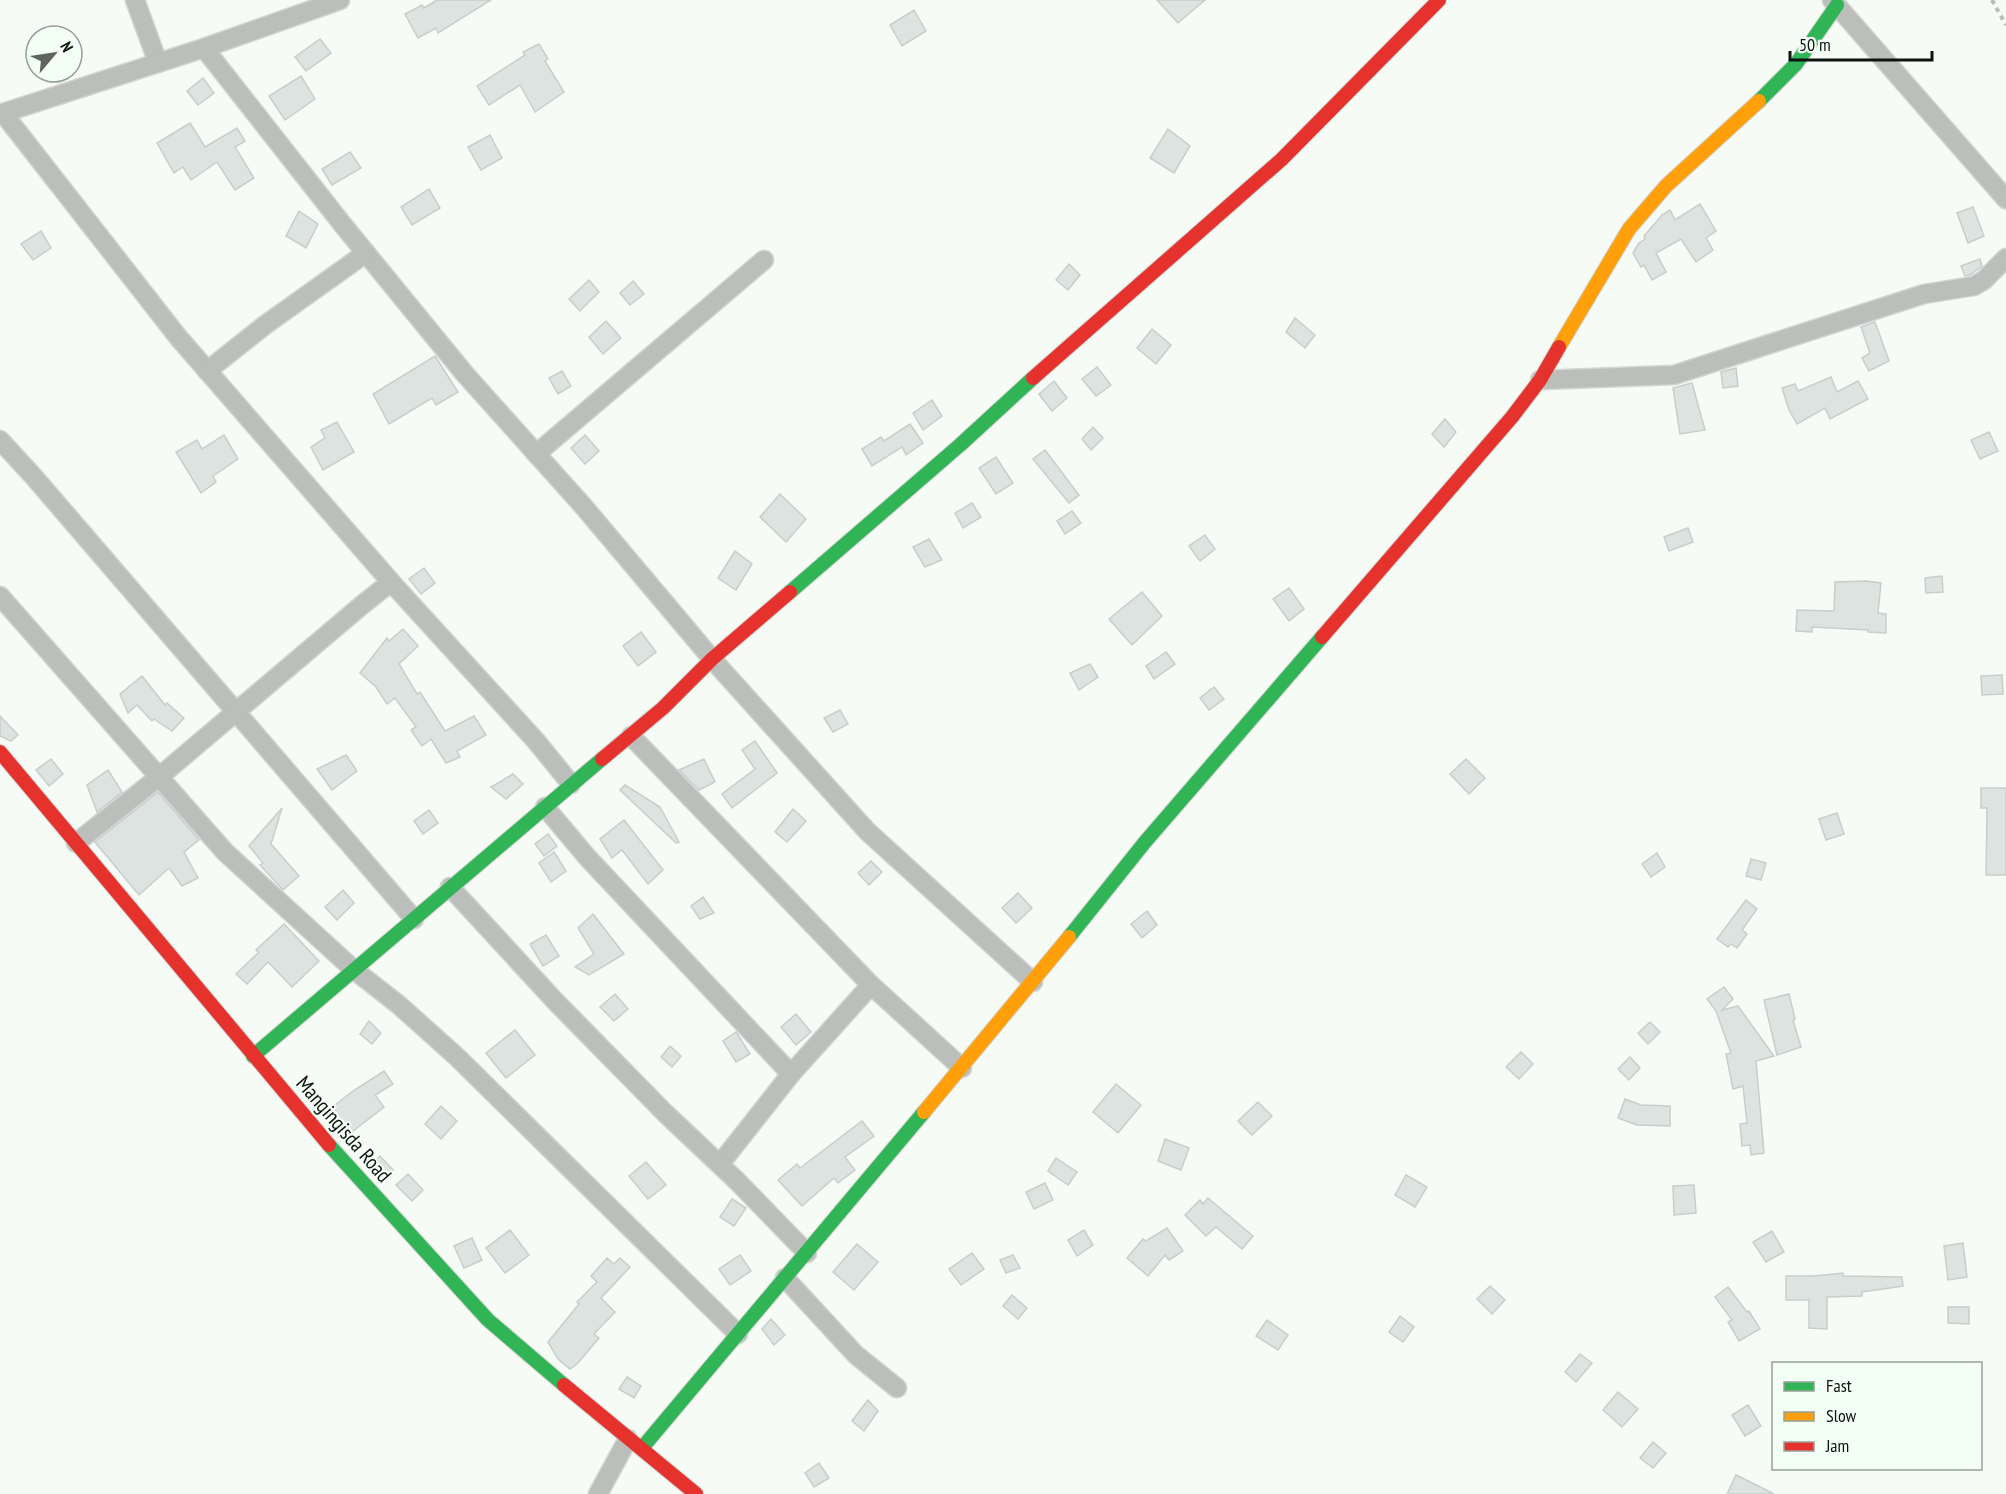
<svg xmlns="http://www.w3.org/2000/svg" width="2006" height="1494" font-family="'PT Sans Narrow',sans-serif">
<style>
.building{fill:#dce3e0;stroke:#c7cecb;stroke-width:1.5}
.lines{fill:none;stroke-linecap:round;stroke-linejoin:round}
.street-casing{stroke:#d2d5d2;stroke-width:21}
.fast-casing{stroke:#d2d5d2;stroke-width:16}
.slow-casing{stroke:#d2d5d2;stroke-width:16}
.jam-casing{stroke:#d2d5d2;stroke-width:16}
.path{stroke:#babeba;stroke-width:4;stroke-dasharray:4.5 4.5;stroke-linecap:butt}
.street{stroke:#bbbeba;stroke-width:18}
.fast{stroke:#30b455;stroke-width:14}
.slow{stroke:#ff9f0a;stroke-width:14}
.jam{stroke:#e5322d;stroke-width:14}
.labels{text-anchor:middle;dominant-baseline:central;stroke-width:4.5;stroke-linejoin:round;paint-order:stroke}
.street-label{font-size:21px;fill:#0d130e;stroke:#f3fef5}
</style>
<rect width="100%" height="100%" fill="#f6fbf6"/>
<g class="building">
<path d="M437 0H491L438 33 436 28 418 38 405 14 422 5 424 8Z"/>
<path d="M1157 0H1205L1178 23Z"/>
<path d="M914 10 926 31 902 46 890 25Z"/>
<path d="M320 39 331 53 306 71 295 57Z"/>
<path d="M539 44 548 59 545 61 564 92 535 112 520 85 489 105 477 86 525 55 523 52Z"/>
<path d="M301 76 315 99 285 120 269 96Z"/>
<path d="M203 78 214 93 198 105 187 91Z"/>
<path d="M190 123 205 147 237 128 245 141 235 147 254 178 235 190 217 162 191 180 183 167 174 173 157 143Z"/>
<path d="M1168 129 1190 146 1174 173 1150 158Z"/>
<path d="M490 135 502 158 481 170 468 147Z"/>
<path d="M350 152 361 168 332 185 322 169Z"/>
<path d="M429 189 440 208 412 225 401 207Z"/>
<path d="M1700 204 1716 231 1706 238 1713 250 1696 262 1681 239 1656 253 1666 272 1652 280 1644 265 1641 267 1633 253 1639 243 1645 239 1644 236 1662 215 1670 210 1675 220Z"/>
<path d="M1973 207 1984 236 1968 243 1957 213Z"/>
<path d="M299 211 318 224 306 248 286 236Z"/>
<path d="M41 231 51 248 33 260 21 244Z"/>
<path d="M1980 259 1982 266 1970 275 1965 276 1961 266Z"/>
<path d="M1069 264 1080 275 1068 290 1056 280Z"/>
<path d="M589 280 599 292 580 311 569 299Z"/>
<path d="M633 281 644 294 630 305 620 293Z"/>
<path d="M1295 318 1315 335 1305 348 1286 332Z"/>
<path d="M606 321 621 338 603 354 589 337Z"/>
<path d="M1875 322 1889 361 1869 371 1862 358 1870 353 1861 327Z"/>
<path d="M1152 329 1171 345 1156 364 1137 348Z"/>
<path d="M435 356 458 392 436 405 432 398 389 424 373 394Z"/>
<path d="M1097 367 1111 385 1096 396 1082 379Z"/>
<path d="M1736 368 1738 386 1723 388 1721 372Z"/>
<path d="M562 371 571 386 558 394 549 378Z"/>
<path d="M1831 377 1837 392 1858 381 1868 399 1830 419 1825 408 1797 424 1789 410 1782 388 1795 384 1798 391Z"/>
<path d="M1054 381 1067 398 1052 411 1039 394Z"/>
<path d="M1692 383 1705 430 1680 434 1673 388Z"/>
<path d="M932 400 942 416 923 430 913 413Z"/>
<path d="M1445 419 1456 432 1444 447 1432 434Z"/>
<path d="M337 422 354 452 323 470 311 447 325 438 321 430Z"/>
<path d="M910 424 923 443 906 455 902 447 872 466 862 449 881 437 884 441Z"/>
<path d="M1093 427 1103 438 1091 450 1082 439Z"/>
<path d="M1989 432 1998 451 1980 459 1971 440Z"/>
<path d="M224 435 238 459 213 476 216 482 201 493 176 452 197 440 202 449Z"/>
<path d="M585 435 599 451 585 464 571 448Z"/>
<path d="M1045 450 1079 495 1069 503 1033 459Z"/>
<path d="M996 457 1013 483 996 494 979 468Z"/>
<path d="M780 494 806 519 786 542 760 517Z"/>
<path d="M972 503 981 517 963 528 955 513Z"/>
<path d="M1072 511 1081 523 1065 534 1057 521Z"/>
<path d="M1688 528 1693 542 1669 551 1664 537Z"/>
<path d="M1205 535 1215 549 1200 561 1189 546Z"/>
<path d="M929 539 942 560 925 567 913 547Z"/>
<path d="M735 551 752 564 736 590 718 578Z"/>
<path d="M424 568 435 583 421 594 409 579Z"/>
<path d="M1942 576 1943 592 1926 593 1925 578Z"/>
<path d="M1866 581 1881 583 1878 613 1886 614V633L1868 632V630L1812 627V632L1796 631 1797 610 1834 611 1835 582Z"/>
<path d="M1289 588 1304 609 1289 621 1273 599Z"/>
<path d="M1142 592 1162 616 1132 645 1109 619Z"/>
<path d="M403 629 418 646 399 664 417 694 420 692 445 731 474 716 486 735 457 751 460 757 446 763 431 739 422 746 411 730 416 727 395 698 387 704 376 687 360 673 387 638 389 641Z"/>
<path d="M641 632 656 652 638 666 623 646Z"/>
<path d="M1166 652 1175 664 1154 679 1146 666Z"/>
<path d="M1090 664 1098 677 1079 690 1070 673Z"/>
<path d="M2002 675 2003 694 1982 695 1981 676Z"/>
<path d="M142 676 165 705 167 703 184 718 172 731 154 719 152 721 137 705 128 713 120 694Z"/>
<path d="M1214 687 1224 699 1209 710 1200 698Z"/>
<path d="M840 710 848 724 833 732 824 718Z"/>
<path d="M0 716 18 735 11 741 0 736Z"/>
<path d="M755 741 777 773 732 808 722 794 755 769 742 750Z"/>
<path d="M346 755 357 771 332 790 317 769Z"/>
<path d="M51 759 63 774 49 786 36 770Z"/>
<path d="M704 759 715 782 699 790 679 770Z"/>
<path d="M1466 759 1485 778 1469 794 1450 774Z"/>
<path d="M108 770 122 792 97 812 87 785Z"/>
<path d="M513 774 523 784 506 799 491 787Z"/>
<path d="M625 785 660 807 679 842 676 843 620 790Z"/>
<path d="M1981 788H2006V875H1986L1987 808H1981Z"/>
<path d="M158 792 199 840 184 852 198 878 182 886 169 868 139 895 95 842Z"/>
<path d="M282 808 271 844 299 876 283 890 260 865 263 863 249 846Z"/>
<path d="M793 809 806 821 787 842 775 832Z"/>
<path d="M429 810 438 823 423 834 414 821Z"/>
<path d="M1837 813 1844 834 1826 840 1819 819Z"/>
<path d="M624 820 663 870 648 884 622 850 612 858 600 839Z"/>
<path d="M548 834 557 846 544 856 535 844Z"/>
<path d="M554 852 566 871 551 882 539 863Z"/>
<path d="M1657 853 1665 867 1651 877 1642 864Z"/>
<path d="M1751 859 1766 863 1761 880 1746 876Z"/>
<path d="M871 861 882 872 869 885 858 873Z"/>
<path d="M343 890 354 903 337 920 325 907Z"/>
<path d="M1018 893 1032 908 1016 923 1002 908Z"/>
<path d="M703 897 714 913 700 919 691 906Z"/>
<path d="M1746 900 1757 909 1742 930 1747 934 1737 948 1731 944 1728 947 1717 939Z"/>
<path d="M1147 911 1157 925 1142 938 1131 924Z"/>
<path d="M593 914 624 954 589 975 575 967 594 954 578 928Z"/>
<path d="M284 924 319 961 292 987 268 962 247 984 236 974 259 952 256 950Z"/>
<path d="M546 935 559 956 543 966 530 944Z"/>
<path d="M1724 987 1733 999 1722 1010 1738 1006 1774 1056 1756 1061 1764 1153 1751 1155 1750 1145 1742 1146 1740 1124 1747 1123 1743 1086 1733 1089 1726 1054 1731 1053 1716 1011 1707 999Z"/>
<path d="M615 994 628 1009 614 1021 600 1007Z"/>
<path d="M1789 994 1795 1019 1793 1020 1801 1047 1777 1055 1764 1000Z"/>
<path d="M796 1014 811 1032 796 1045 781 1027Z"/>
<path d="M369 1021 381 1033 372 1044 360 1034Z"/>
<path d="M1650 1022 1660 1032 1648 1044 1638 1033Z"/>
<path d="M515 1030 535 1055 506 1078 486 1053Z"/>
<path d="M736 1032 750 1054 736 1062 723 1041Z"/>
<path d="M670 1046 681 1056 672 1067 661 1057Z"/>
<path d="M1521 1052 1533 1064 1519 1079 1506 1067Z"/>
<path d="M1630 1057 1640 1068 1629 1080 1618 1069Z"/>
<path d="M384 1071 393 1084 375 1095 384 1107 344 1138 325 1113 353 1091Z"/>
<path d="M1116 1084 1141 1105 1118 1133 1093 1112Z"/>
<path d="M1625 1099 1641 1105 1670 1106V1126L1637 1125 1618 1118Z"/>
<path d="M1258 1102 1272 1116 1252 1135 1238 1121Z"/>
<path d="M441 1106 457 1121 441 1139 425 1124Z"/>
<path d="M862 1121 874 1136 845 1157 855 1170 838 1183 834 1178 802 1206 778 1180 797 1164 800 1168Z"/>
<path d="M1165 1139 1189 1148 1181 1170 1158 1161Z"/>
<path d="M380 1156 393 1170 381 1180 369 1166Z"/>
<path d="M1056 1158 1077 1172 1068 1185 1048 1171Z"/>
<path d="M646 1162 666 1185 648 1199 629 1176Z"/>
<path d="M408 1174 423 1190 412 1201 396 1185Z"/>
<path d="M1406 1175 1427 1187 1415 1207 1395 1195Z"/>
<path d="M1045 1183 1053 1200 1034 1209 1026 1192Z"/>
<path d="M1694 1185 1696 1213 1674 1215 1673 1186Z"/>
<path d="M1208 1198 1253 1236 1242 1249 1216 1227 1206 1236 1185 1215 1200 1200 1203 1204Z"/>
<path d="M732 1199 746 1208 734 1226 720 1217Z"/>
<path d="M1167 1228 1183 1251 1169 1260 1165 1255 1148 1276 1127 1258 1143 1239 1146 1241Z"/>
<path d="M510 1230 529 1255 505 1273 486 1248Z"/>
<path d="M1084 1230 1093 1245 1077 1256 1068 1240Z"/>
<path d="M1772 1231 1784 1252 1766 1262 1753 1242Z"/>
<path d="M472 1238 482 1260 464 1268 454 1246Z"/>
<path d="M1963 1243 1967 1277 1948 1280 1944 1246Z"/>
<path d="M857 1244 878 1262 854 1290 833 1272Z"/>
<path d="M972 1253 984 1269 961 1285 949 1269Z"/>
<path d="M740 1255 751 1271 730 1285 719 1269Z"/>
<path d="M1013 1255 1020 1268 1006 1273 1000 1260Z"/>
<path d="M607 1258 614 1264 620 1258 630 1267 601 1298 615 1312 594 1334 599 1338 578 1363 570 1369 558 1359 548 1342 579 1304 577 1302 597 1282 591 1276Z"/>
<path d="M1843 1273V1276L1902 1277 1903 1286 1862 1292V1296L1827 1297V1329L1809 1328V1300H1786V1276H1814Z"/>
<path d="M1490 1286 1505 1300 1492 1314 1477 1299Z"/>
<path d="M1728 1287 1747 1312 1749 1311 1760 1329 1739 1341 1728 1322 1732 1320 1715 1297Z"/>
<path d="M1012 1295 1027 1308 1018 1319 1003 1306Z"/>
<path d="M1948 1307H1969V1324L1948 1323Z"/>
<path d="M1400 1316 1414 1327 1403 1342 1389 1332Z"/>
<path d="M771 1319 785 1335 774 1345 762 1329Z"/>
<path d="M1267 1320 1288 1335 1278 1350 1256 1336Z"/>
<path d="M1580 1354 1592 1363 1576 1382 1565 1372Z"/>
<path d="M627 1377 641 1386 634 1398 619 1389Z"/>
<path d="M1618 1392 1638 1409 1622 1427 1603 1410Z"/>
<path d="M868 1400 878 1411 864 1431 852 1421Z"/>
<path d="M1748 1405 1761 1426 1745 1436 1732 1415Z"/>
<path d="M1653 1442 1666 1453 1653 1468 1640 1458Z"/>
<path d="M819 1463 829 1478 814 1487 805 1473Z"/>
<path d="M1736 1475 1774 1494H1727Z"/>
</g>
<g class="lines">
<g class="street-casing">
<g id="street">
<path d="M135 0 158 63"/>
<path d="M1832 0 2006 199"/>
<path d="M204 48 343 225 464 373 584 507 712 659 867 831 1033 982"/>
<path d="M3 113 178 337 391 582"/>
<path d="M0 114 204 48 340 0"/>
<path d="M207 371 265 325 366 253"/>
<path d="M1540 380 1674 375 1924 294 1974 286 1984 280 2006 258"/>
<path d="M0 440 34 477 414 919"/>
<path d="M536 454 764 260"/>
<path d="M0 596 225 852 353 969 399 1005 457 1057 738 1334"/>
<path d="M631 736 871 985"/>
<path d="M545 807 587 857 791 1074 720 1164"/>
<path d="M76 843 159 777 362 605 391 582 536 741 571 784"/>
<path d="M450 887 556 1002 665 1113 737 1181 807 1253"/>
<path d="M791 1074 871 985 962 1068"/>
<path d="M785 1278 856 1355 897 1388"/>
<path d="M598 1494 628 1439"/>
</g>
</g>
<g class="fast-casing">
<g id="fast">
<path d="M1759 101 1796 64 1837 5"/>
<path d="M790 592 960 445 1033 378"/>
<path d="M1069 937 1145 842 1322 637"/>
<path d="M253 1056 602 759"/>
<path d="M329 1145 488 1320 564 1385"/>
<path d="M642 1448 924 1112"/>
</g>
</g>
<g class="slow-casing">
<g id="slow">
<path d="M1559 347 1629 229 1666 186 1759 101"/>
<path d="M924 1112 1069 937"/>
</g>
</g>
<g class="jam-casing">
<g id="jam">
<path d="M1033 378 1282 159 1439 0"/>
<path d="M1322 637 1512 417 1540 380 1559 347"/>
<path d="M0 752 329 1145"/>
<path d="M602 759 663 708 712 659 790 592"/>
<path d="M564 1385 696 1494"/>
</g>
</g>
<path class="path" d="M1992 0 2006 25"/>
<use href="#street" class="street"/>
<use href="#fast" class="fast"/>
<use href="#slow" class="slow"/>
<use href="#jam" class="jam"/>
</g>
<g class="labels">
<g class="street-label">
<text transform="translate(344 1129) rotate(49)">Mangingisda Road</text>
</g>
</g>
<rect x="1772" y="1362" width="210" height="108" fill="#f3fef5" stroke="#97a099" stroke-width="1.5"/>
<rect x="1784" y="1382" width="30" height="9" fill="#30b455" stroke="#97a099" stroke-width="1.5"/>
<text x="1826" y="1392" font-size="18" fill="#0d130e">Fast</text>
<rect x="1784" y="1412" width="30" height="9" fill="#ff9f0a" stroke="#97a099" stroke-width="1.5"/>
<text x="1826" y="1422" font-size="18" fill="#0d130e">Slow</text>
<rect x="1784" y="1442" width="30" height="9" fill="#e5322d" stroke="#97a099" stroke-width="1.5"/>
<text x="1826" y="1452" font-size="18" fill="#0d130e">Jam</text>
<g transform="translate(54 54) rotate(61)"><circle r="28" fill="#f3fef5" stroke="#97a099" stroke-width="1.5"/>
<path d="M0-4.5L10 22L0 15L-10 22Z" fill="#5f645f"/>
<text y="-9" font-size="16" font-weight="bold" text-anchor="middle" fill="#0d130e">N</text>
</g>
<path d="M1790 51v9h142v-9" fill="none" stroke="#0d130e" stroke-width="3"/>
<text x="1799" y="51" font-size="18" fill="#0d130e" stroke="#f3fef5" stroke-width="4.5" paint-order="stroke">50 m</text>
</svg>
